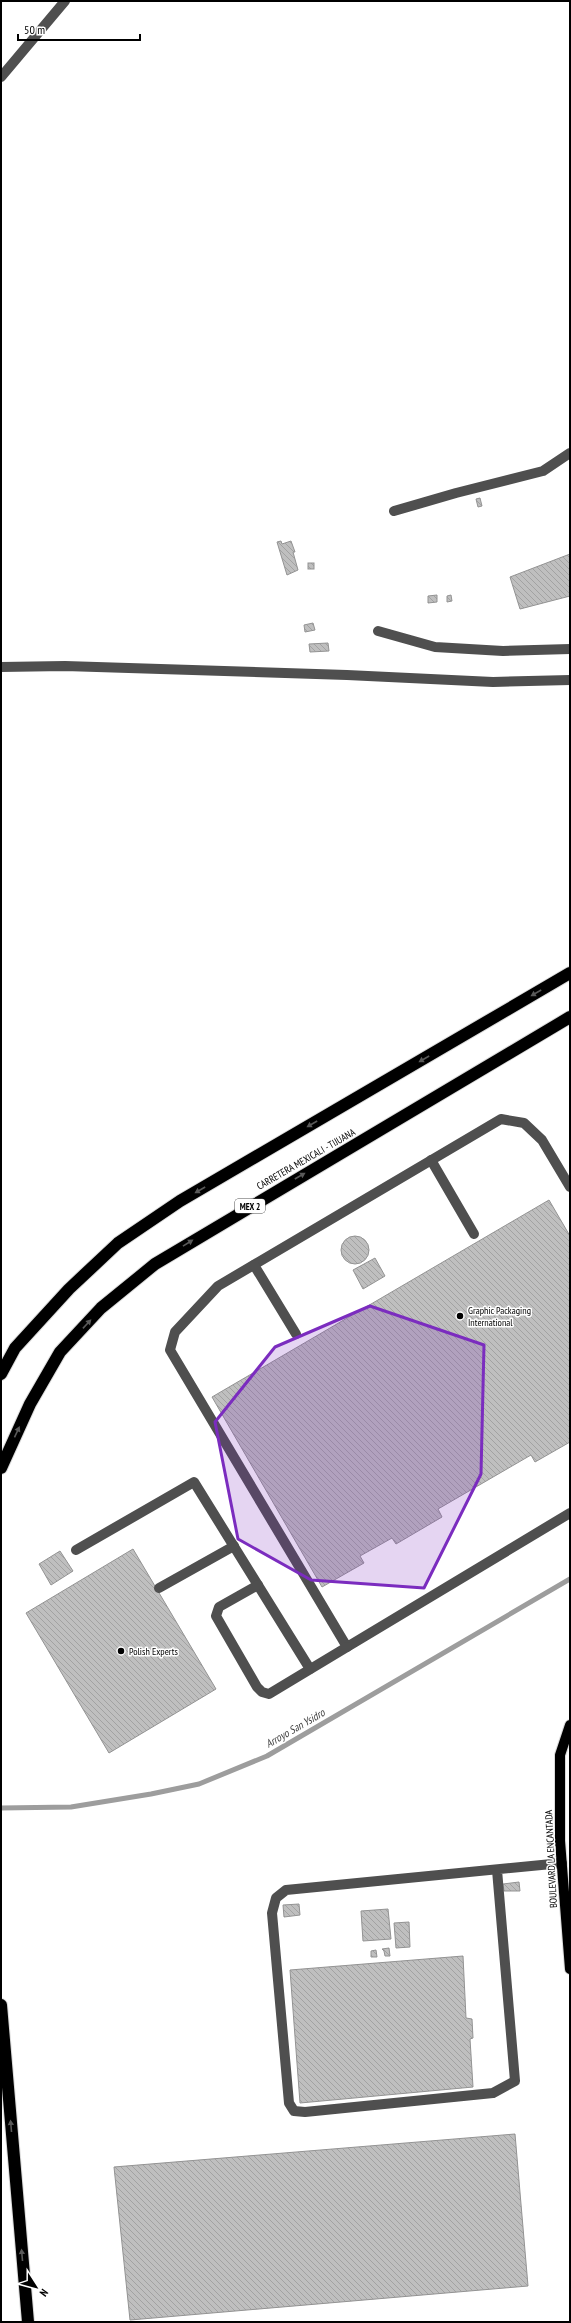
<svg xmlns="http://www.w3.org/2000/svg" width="571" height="2323" font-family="'PT Sans Narrow',sans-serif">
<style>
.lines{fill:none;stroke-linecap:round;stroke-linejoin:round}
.stream{stroke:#9d9d9d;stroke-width:5}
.building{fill:url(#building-back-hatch);stroke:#939393}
.major-casing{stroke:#dbdbdb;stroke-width:12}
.highway-casing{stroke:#dbdbdb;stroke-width:14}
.minor{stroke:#4f4f4f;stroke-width:10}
.major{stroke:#000;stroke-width:10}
.highway{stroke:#000;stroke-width:12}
.oneway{fill:#595959}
.marked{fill:#7b2cbf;fill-opacity:0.2;stroke:#7b2cbf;stroke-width:3;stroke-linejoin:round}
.poi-dot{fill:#000;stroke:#fff;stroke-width:1.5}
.labels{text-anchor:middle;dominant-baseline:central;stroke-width:3;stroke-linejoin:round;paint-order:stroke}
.shield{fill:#fff;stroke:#4c4c4c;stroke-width:1}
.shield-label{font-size:9px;font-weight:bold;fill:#000}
.street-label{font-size:10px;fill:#000;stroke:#fff}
.poi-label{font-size:10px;fill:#000;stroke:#fff;text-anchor:start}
.water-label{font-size:11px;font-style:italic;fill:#3e3e3e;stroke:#fff}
</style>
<defs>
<pattern id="building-back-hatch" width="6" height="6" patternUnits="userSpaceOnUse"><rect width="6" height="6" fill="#bfbfbf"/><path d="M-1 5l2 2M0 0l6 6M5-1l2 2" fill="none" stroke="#a2a2a2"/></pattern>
</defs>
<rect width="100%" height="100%" fill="#fff"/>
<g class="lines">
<path class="stream" d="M1 1808 71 1807 151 1794 199 1784 267 1756 570 1579"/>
</g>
<g class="building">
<path d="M480 498 482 506 478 507 476 499Z"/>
<path d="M281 541 282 544 291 541 295 552H293L298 570 287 575 277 542Z"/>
<path d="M570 554V596L520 609 510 577Z"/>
<rect x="308" y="563" width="6" height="6"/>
<path d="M437 595V602L428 603V596Z"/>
<path d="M451 595 452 601 447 602V596Z"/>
<path d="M313 623 315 630 305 632 304 625Z"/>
<path d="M328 643 329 651 310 652 309 644Z"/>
<path d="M549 1200 570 1236V1442L535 1462 531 1455 438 1509 442 1517 396 1544 392 1538 360 1556 364 1563 322 1587 212 1397Z"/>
<circle cx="355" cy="1250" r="14"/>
<path d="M375 1258 385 1276 363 1289 353 1270Z"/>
<path d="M133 1549 216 1689 109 1753 26 1613Z"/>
<path d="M60 1551 73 1571 51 1585 39 1564Z"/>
<path d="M519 1882 520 1891H504L503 1884Z"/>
<path d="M299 1904 300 1915 284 1917 283 1905Z"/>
<path d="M388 1909 391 1939 363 1941 361 1911Z"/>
<path d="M409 1922 410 1947 396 1948 394 1923Z"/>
<path d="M389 1948 390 1956H385L384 1951 382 1949Z"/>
<path d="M376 1950 377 1957H371V1951Z"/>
<path d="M463 1956 466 2018 472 2019 473 2038 470 2039 473 2087 300 2103 290 1970Z"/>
<path d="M515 2134 528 2286 130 2320 114 2167Z"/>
</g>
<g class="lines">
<g class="major-casing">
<path id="major" d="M570 1725 560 1755V1841L570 1969"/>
</g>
<g class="highway-casing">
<g id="highway">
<path d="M1 1374 15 1348 69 1289 118 1243 180 1201 570 973"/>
<path d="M1 1468 30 1404 60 1352 101 1308 155 1264 570 1017"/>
<path d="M1 2005 28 2322"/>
</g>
</g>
<g class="minor">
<path d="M1 77 65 1"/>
<path d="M394 511 456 493 543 471 570 453"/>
<path d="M378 631 435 647 503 651 570 649"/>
<path d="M1 667 65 666 347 675 493 682 570 680"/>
<path d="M431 1160 474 1234"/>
<path d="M570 1187 542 1140 524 1123 501 1119 218 1286 175 1332 170 1350 347 1647 570 1513"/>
<path d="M254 1265 296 1334"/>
<path d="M76 1550 194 1482 310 1669"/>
<path d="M258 1585 219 1607 216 1616 257 1687 262 1692 269 1694 347 1647"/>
<path d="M159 1588 234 1546"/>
<path d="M497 1870 515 2081 493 2093 305 2112 294 2111 289 2103 272 1913 276 1898 286 1890 562 1863"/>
</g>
<use href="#major" class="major"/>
<use href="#highway" class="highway"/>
</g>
<defs><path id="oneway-solid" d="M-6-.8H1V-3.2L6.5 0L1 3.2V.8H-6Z"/></defs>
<g class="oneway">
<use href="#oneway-solid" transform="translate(536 993) rotate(150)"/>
<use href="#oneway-solid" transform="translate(424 1059) rotate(150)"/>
<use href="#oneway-solid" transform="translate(312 1124) rotate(150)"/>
<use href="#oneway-solid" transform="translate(300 1176) rotate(-30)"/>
<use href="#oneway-solid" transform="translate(200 1190) rotate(150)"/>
<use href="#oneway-solid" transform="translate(188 1243) rotate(-32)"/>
<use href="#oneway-solid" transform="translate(87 1324) rotate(-47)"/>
<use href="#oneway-solid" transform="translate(17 1432) rotate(-65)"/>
<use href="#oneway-solid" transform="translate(11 2126) rotate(-95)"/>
<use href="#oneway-solid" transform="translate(22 2255) rotate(-95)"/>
</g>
<path class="marked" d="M370 1306 484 1345 481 1474 424 1588 311 1580 238 1539 215 1422 275 1347Z"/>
<g class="poi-dot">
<circle cx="460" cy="1316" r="4"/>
<circle cx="121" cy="1651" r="4"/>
</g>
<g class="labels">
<rect class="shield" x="235" y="1199" width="30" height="14" rx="3"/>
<g class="shield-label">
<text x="250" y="1206">MEX 2</text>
</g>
<g class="street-label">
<text transform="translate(306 1159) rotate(-30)">CARRETERA MEXICALI - TIJUANA</text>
<text transform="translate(551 1859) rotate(-93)">BOULEVARD LA ENCANTADA</text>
</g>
<g class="poi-label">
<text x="468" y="1310">Graphic Packaging<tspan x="468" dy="12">International</tspan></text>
<text x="129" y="1651">Polish Experts</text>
</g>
<g class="water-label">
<text transform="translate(295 1728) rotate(-30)">Arroyo San Ysidro</text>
</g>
</g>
<rect width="571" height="2323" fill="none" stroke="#000000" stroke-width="4"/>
<g transform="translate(36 2287) rotate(126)" stroke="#ffffff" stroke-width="3" paint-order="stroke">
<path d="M0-3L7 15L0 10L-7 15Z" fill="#000000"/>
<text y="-6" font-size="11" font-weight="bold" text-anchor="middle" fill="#000000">N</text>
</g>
<path d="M18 34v6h122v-6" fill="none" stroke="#000000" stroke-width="2"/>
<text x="24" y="34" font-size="12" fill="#000000" stroke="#ffffff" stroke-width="3" paint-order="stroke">50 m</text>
</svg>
